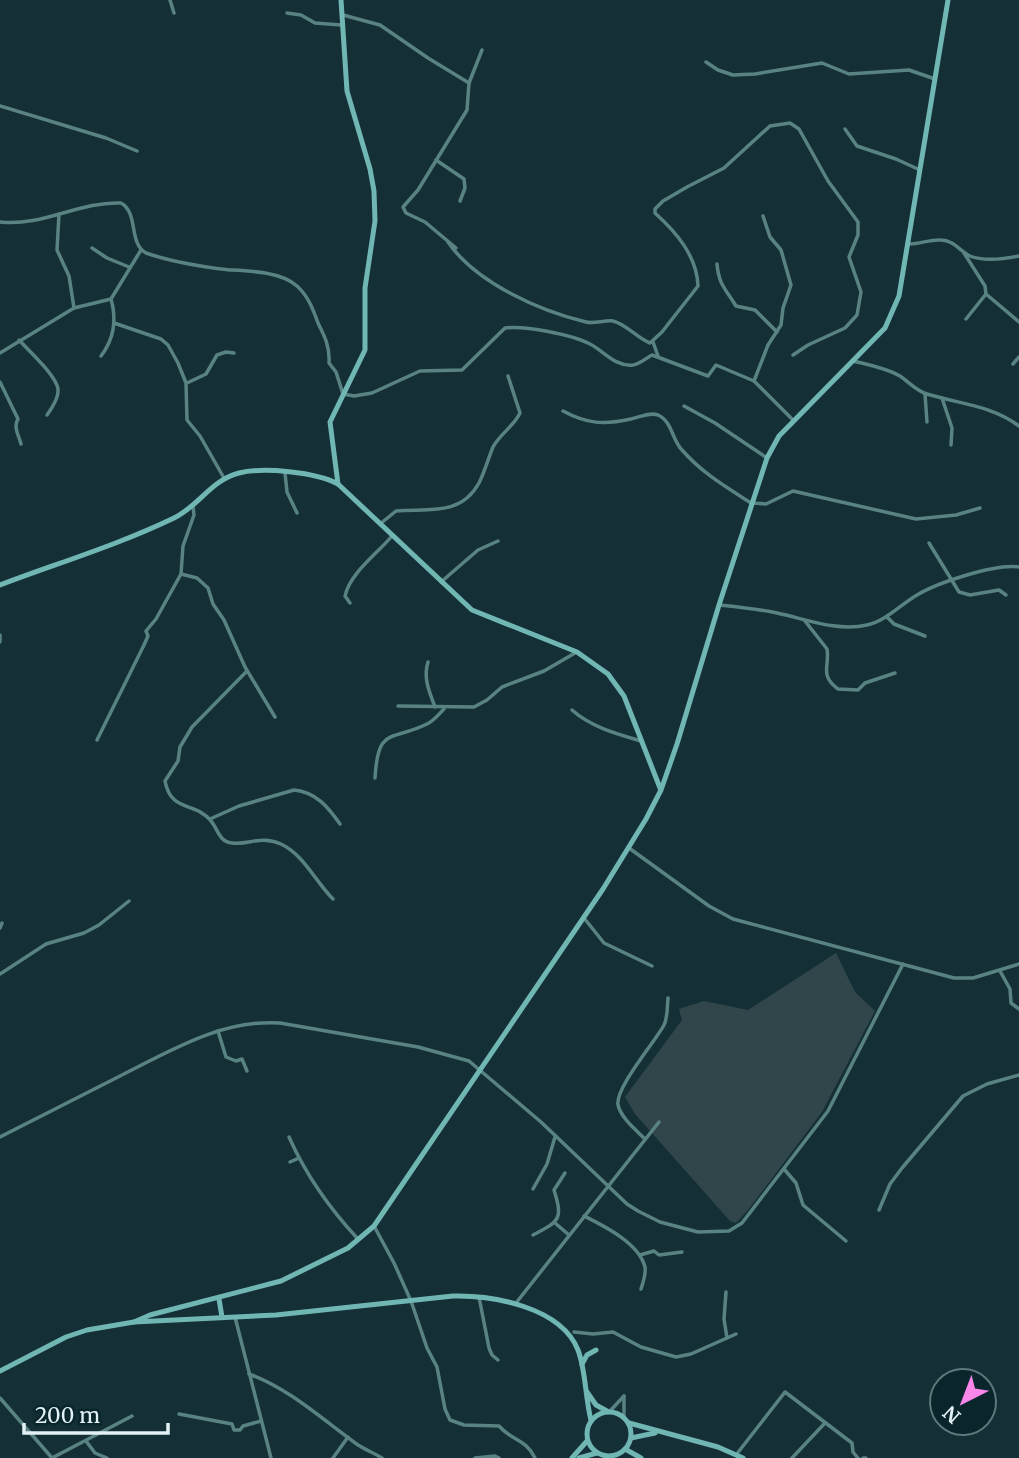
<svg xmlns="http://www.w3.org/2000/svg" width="1019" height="1458" font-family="Merriweather,serif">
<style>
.green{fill:#31464b}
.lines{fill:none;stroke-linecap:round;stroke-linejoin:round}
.street{stroke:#598382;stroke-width:3.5}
.secondary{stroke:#70b6b3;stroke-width:5}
</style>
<rect width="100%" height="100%" fill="#152f36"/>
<path class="green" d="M836 953 855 992 875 1011 822 1112 748 1210 736 1223 730 1221 635 1114 625 1097 682 1020 679 1009 704 1001 748 1010Z"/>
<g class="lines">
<g class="street">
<path d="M170 0 174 13"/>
<path d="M287 13 301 15 315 23 341 25"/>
<path d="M343 15 380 25 428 58 469 83"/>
<path d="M706 62 718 70 733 75 755 74 822 63 849 74 909 70 935 79"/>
<path d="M0 106 106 138 137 151"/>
<path d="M845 129 857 146 896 159 920 170"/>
<path d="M436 160 464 179 465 188 460 201"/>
<path d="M59 214 57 250 69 276 74 308"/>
<path d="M0 222C42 227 80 201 121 203 139 213 128 243 146 253 172 262 204 267 230 270 251 271 281 272 297 286 308 296 313 309 318 323 325 337 330 347 329 363L336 372 343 394 354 396 372 393 420 371 462 370 505 328C524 325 573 335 590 344 604 351 615 367 633 365 640 364 646 358 652 355L708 376 716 365 754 381 793 420"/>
<path d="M448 242C476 283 540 311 586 322 595 324 604 320 613 321 626 324 637 338 650 343L662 332 698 286C697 256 676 232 655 213V209L663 201 687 187 724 168 770 126 790 123 799 129 828 181 858 222V235L849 257 861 292 857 315 845 328 808 345 793 355"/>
<path d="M909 244C920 244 931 239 941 240 953 240 960 251 970 256 985 262 1004 259 1019 256"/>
<path d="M92 248 107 258 129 267"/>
<path d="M456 248 425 222 406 213 403 207 418 190 467 110 469 83 482 50"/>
<path d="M964 253 985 286 986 294 966 319"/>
<path d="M717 264C719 286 726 289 736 306L755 310 777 332"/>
<path d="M986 294 1019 322"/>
<path d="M114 323 161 339 168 345 178 363 186 383 187 420 200 436 224 478"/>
<path d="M19 340C29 351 56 375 58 389 59 397 52 408 47 415"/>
<path d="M653 342 658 356"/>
<path d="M0 353 74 308 111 299 141 250"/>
<path d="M101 356C114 339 117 320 111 299"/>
<path d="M853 361C869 365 886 368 900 376 909 382 916 391 927 394 959 404 991 405 1019 426"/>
<path d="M1013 364 1019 357"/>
<path d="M754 381 768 345 781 325 783 308 791 285 781 250 770 237 763 216"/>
<path d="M0 382 18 419C13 427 19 436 21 444"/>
<path d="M187 383 206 374 217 355 226 352 234 353"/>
<path d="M925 394 927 422"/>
<path d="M942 398 952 428 951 445"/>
<path d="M684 406 715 423 767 458"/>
<path d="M563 411C587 424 604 425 631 419 640 417 649 412 658 415 672 421 672 440 682 450 702 473 726 487 751 503L766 504 793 491 916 519 956 515 980 508"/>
<path d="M285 473 287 492 297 513"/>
<path d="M380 524 396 511C428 508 460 517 479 483 485 471 488 459 493 447 500 434 514 426 520 413L508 376"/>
<path d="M929 543 959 592 970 595 999 590 1006 595"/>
<path d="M181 574 197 578 208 588 213 604 224 620 245 667 275 717"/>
<path d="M441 582 478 550 498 541"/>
<path d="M350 603 345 596C350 573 377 554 392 536"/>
<path d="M719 605C738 607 758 609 777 613 806 619 837 632 867 625 886 621 900 605 917 595 937 583 996 563 1019 567"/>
<path d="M887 617 894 624 925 636"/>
<path d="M805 621 827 649C830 666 819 675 838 689L858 690 865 683 895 673"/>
<path d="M0 635V642"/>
<path d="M428 662C423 678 429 691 435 707"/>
<path d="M247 671 192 727 180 747 178 761 165 781C171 813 195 801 211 821 218 829 219 842 232 843 250 845 260 835 281 844 304 855 315 881 333 899"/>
<path d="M398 706 474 707 487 700 502 687 544 671 575 653"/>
<path d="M572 710C591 727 617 734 641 741"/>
<path d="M97 740 144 645 148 636 146 631 156 619 181 574 183 546 194 515 193 506"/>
<path d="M375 778C378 726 390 742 427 724 434 721 439 714 444 709"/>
<path d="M210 819 239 806 294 790C316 792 328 807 340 824"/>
<path d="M629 848 709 906 733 919 954 978H973L1019 964"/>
<path d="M584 918 604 943 652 966"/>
<path d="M0 928 2 923"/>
<path d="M1000 971 1010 989 1011 1003 1019 1009"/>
<path d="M0 974 46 944 84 933 99 925 129 901"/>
<path d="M218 1031 226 1057 236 1061 242 1059 247 1071"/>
<path d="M0 1137C40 1117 80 1096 120 1076 170 1051 222 1019 280 1023L418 1047 469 1061 541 1122 627 1204 638 1211 660 1222 698 1232 729 1231 742 1223 828 1111 903 964"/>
<path d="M289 1137C306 1175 330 1209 358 1239"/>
<path d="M645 1139C636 1130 621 1118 618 1105 615 1088 655 1042 664 1025 668 1017 667 1007 668 998"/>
<path d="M290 1162 299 1158"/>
<path d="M784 1169 796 1183 803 1205 846 1241"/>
<path d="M533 1189 547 1164 555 1137"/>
<path d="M879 1210 890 1184 902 1168 963 1096 987 1084 1019 1075"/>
<path d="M584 1216C604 1226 639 1243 645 1267 646 1273 643 1283 641 1289"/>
<path d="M555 1223 569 1235"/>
<path d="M374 1226 394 1263 411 1301 427 1348 437 1367 445 1409 450 1420 464 1425 499 1426C512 1441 526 1439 535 1458"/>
<path d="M533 1235C560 1221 563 1219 554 1190L565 1173"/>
<path d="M640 1255 654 1251 659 1255 682 1252"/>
<path d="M726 1292 724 1319 727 1338"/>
<path d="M479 1297 489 1348 492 1355 498 1360"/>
<path d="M516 1303 659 1122"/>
<path d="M235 1317 271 1458"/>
<path d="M574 1332 593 1334 613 1332 641 1347 676 1357 691 1354 736 1334"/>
<path d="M249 1374C290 1389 323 1420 358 1445 366 1450 374 1453 382 1458"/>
<path d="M624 1396V1418"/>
<path d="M0 1398 52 1458 132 1416"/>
<path d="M610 1411 624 1396"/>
<path d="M179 1414 232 1424 234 1430H240L243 1426 261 1421"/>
<path d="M86 1441 95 1453 107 1458"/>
<path d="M736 1455 785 1392 852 1443 853 1452 858 1458"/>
<path d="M333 1458 348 1437"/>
<path d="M475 1458 495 1456 499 1458"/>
<path d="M792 1458 825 1423"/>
<path d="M863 1458H866"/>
</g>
<g class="secondary">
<path d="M338 484 330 422 365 350V288L375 221 374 191 370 169 347 91 341 0"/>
<path d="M0 585C58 563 118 545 174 518 199 506 211 480 239 473 263 467 316 472 338 484L472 610 577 652 608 674 624 696 660 788"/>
<path d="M219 1299 222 1317"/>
<path d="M134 1322 150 1315 281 1281 348 1248 374 1226 603 889 646 819 661 790 677 744 719 605 767 458 779 436 885 328 899 296 948 0"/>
<path d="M582 1364 587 1355 596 1350"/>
<path d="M0 1371 66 1337 87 1330 134 1322 276 1315 453 1296C492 1295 561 1307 578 1350 586 1371 585 1397 591 1420"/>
<path d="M587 1392 596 1405 607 1411"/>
<circle cx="609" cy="1434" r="22"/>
<path d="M629 1423 718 1447 743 1458"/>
<path d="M631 1438 655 1433"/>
<path d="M625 1449 641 1458"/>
<path d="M572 1458 587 1441"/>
<path d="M579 1458 597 1453"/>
</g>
</g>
<g transform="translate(963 1402) rotate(222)"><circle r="33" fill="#0a252c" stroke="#60777c" stroke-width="2"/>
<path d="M0-5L12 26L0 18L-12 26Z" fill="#f987e9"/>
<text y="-10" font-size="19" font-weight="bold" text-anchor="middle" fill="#e2f1f5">N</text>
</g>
<path d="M24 1423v10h144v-10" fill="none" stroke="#e2f1f5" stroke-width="3.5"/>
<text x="35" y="1423" font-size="21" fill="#e2f1f5" stroke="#0a252c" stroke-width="5" paint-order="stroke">200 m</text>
</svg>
